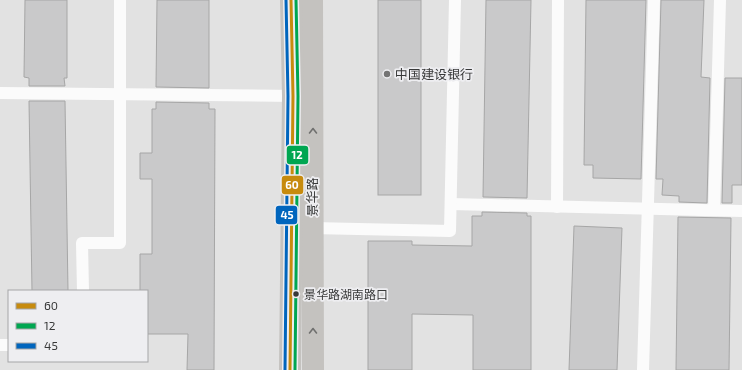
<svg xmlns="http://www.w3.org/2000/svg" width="742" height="370" font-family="'Exo 2','Noto Sans SC',sans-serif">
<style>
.building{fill:#c9c9ca;stroke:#a6a6a6}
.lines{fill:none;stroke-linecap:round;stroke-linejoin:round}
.service{stroke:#fbfbfb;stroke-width:12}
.secondary{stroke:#c4c2bf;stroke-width:22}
.bus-1-casing{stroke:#eeeef1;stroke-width:6}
.bus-2-casing{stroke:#eeeef1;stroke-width:6}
.bus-3-casing{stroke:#eeeef1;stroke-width:6}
.bus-1{stroke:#c78b0e;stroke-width:3}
.bus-2{stroke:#00a651;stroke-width:3}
.bus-3{stroke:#0065bd;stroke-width:3}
.oneway{stroke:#70706f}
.poi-dot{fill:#747474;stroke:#eeeef1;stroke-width:1.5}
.bus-dot{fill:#383939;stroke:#eeeef1;stroke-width:1.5}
.labels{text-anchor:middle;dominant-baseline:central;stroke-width:3.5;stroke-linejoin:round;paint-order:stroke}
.bus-label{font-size:12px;fill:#383939;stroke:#eeeef1;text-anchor:start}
.poi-label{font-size:13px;fill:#383939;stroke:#eeeef1;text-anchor:start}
.street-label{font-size:13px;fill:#383939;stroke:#eeeef1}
.line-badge{stroke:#eeeef1;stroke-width:1.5}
.badge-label{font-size:11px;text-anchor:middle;font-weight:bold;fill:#fff}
</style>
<rect width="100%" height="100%" fill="#e2e2e2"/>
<g class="building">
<path d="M25 0H67V78H64L65 86H29V78L24 77Z"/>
<path d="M157 0H209V88L156 87Z"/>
<rect x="378" y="0" width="43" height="195"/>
<path d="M486 0H531L527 198 483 197Z"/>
<path d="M586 0H646L641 179 593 178V165H584Z"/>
<path d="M661 0H704L701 77 710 78 707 203 679 202V196L662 195 663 179H656Z"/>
<path d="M725 78H742V185H732V203H722Z"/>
<path d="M29 101H65L68 291H32Z"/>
<path d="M156 102 209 103V109H215L214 370H187L188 334H147V291H140V254H152V179H140V153H152V109H156Z"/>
<path d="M482 212 527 213V216H531V370H473V315L412 314V370H368V241H412V245L472 246V216H482Z"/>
<path d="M678 217 731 218 729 370H676Z"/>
<path d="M574 226 622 228 617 370H569Z"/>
</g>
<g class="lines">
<g class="service">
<path d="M0 93 298 96"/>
<path d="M451 204 742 211"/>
<path d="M557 207 558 0"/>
<path d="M714 210 720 0"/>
<path d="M312 228 450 231 455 0"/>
<path d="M83 291 82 243H120V0"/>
<path d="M0 345H9"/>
<path d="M643 370 654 0"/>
</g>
<g class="secondary">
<path d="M312 0 313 370"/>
<path d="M290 370 293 96 291 0"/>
</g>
<g class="bus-1-casing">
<path id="bus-1" d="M290 370 293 96 291 0"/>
</g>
<g class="bus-2-casing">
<path id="bus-2" d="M295 370 298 96 296 0"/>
</g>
<g class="bus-3-casing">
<path id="bus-3" d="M285 370 288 96 286 0"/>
</g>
<use href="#bus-1" class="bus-1"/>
<use href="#bus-2" class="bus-2"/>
<use href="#bus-3" class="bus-3"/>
</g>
<defs><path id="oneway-chevron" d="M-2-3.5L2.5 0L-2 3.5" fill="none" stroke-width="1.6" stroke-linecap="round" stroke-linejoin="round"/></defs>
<g class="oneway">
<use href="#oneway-chevron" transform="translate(313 131) rotate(-90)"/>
<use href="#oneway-chevron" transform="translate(313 331) rotate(-90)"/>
</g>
<circle class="poi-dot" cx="387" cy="74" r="4"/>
<circle class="bus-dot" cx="296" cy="294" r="3.5"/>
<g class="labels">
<g class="bus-label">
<text x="304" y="294">景华路湖南路口</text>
</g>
<g class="poi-label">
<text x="395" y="74">中国建设银行</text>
</g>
<g class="street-label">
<text transform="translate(312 197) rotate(-90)">景华路</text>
</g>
</g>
<g class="line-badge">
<rect x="286" y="145" width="23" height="20" rx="4" fill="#00a651"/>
<rect x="281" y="175" width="23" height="20" rx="4" fill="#c78b0e"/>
<rect x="275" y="205" width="23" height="20" rx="4" fill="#0065bd"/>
</g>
<g class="badge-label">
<text x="297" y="159">12</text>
<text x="292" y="189">60</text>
<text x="287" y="219">45</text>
</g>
<rect x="8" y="290" width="140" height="72" fill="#eeeef1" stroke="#a5a6a7"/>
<rect x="16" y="303" width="20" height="6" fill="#c78b0e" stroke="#a5a6a7"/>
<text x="44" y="310" font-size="12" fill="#383939">60</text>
<rect x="16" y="323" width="20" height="6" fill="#00a651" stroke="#a5a6a7"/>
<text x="44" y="330" font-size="12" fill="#383939">12</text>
<rect x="16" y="343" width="20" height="6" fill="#0065bd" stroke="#a5a6a7"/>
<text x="44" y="350" font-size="12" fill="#383939">45</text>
</svg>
